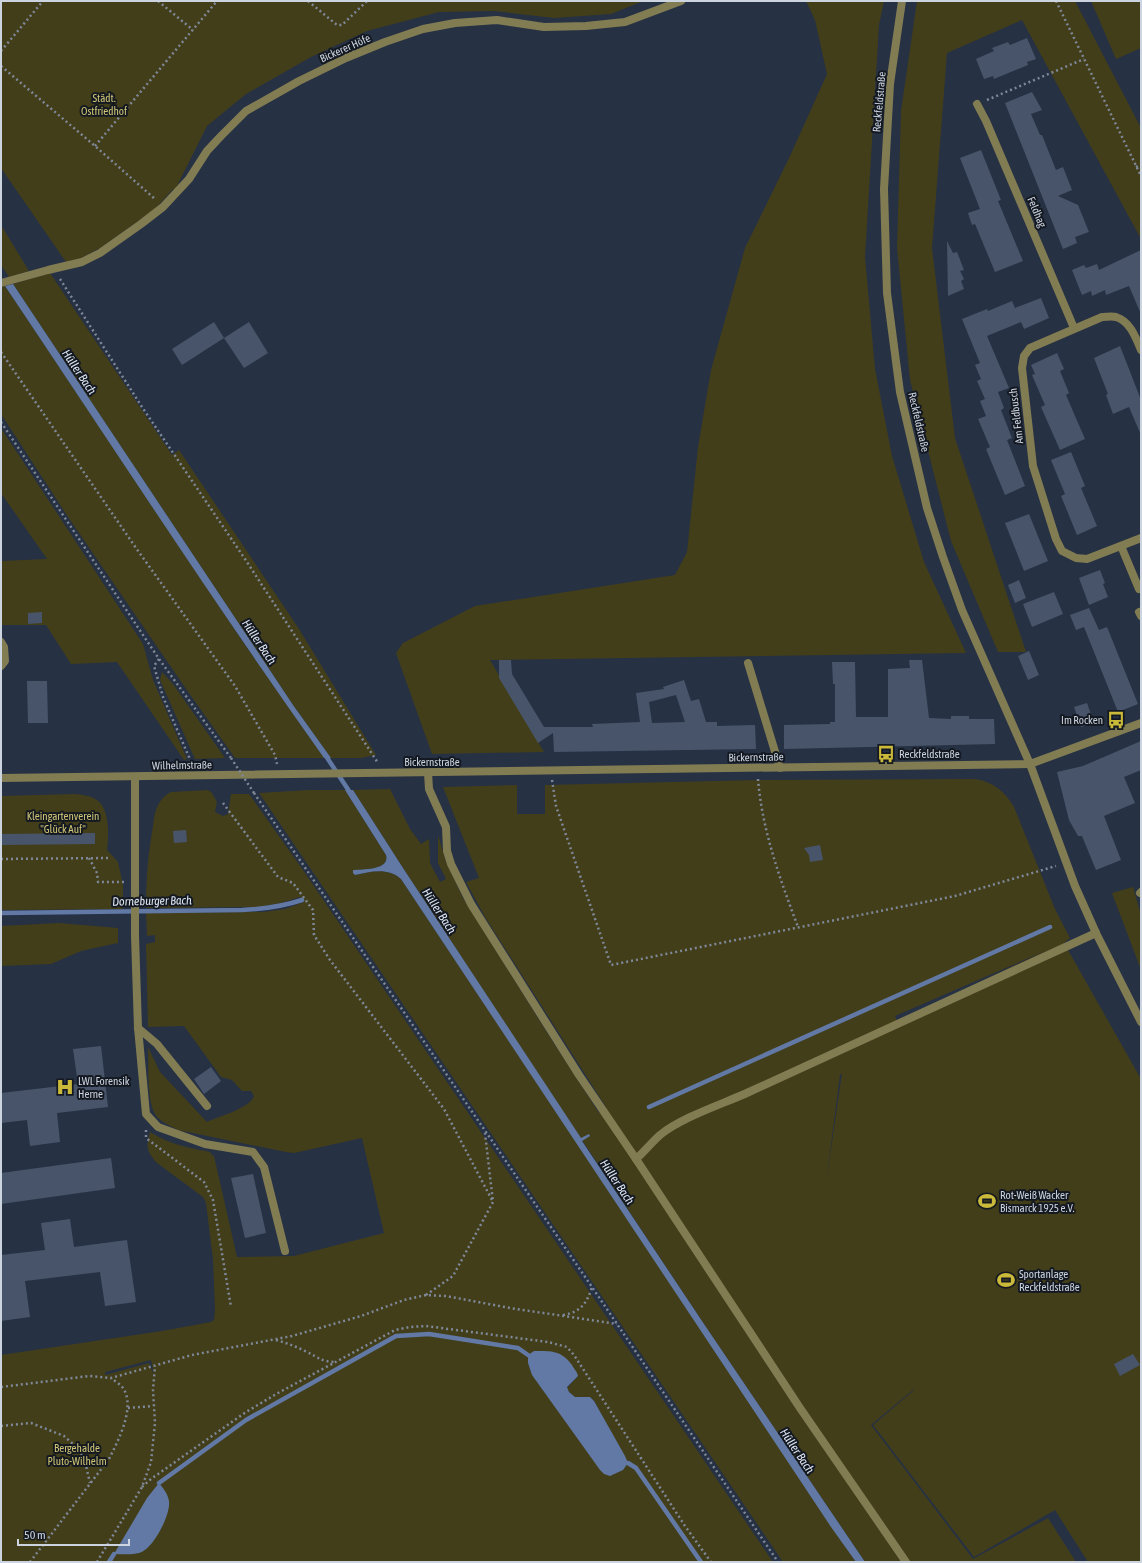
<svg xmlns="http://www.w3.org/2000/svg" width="1142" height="1563" font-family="'Asap Condensed',sans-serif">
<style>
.green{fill:#433e1a;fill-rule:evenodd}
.water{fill:#6179a4}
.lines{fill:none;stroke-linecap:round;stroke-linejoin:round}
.stream{stroke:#6179a4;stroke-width:4.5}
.building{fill:#485469;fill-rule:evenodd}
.path{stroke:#7f8898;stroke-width:2.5;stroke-dasharray:2 3;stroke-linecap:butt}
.service{stroke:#827c53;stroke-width:8}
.minor{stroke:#827c53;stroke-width:8}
.tertiary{stroke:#827c53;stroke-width:8}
.path-bridge{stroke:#7f8898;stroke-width:2.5;stroke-dasharray:2 3;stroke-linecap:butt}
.labels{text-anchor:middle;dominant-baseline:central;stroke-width:4;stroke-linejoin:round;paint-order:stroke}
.street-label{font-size:11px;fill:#ccd4e0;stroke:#141921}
.park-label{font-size:11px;fill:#d1c676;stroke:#141921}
.poi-label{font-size:11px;fill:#ccd4e0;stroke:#141921;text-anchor:start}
.water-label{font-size:12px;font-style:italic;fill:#dde5f2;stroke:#141921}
</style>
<rect width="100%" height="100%" fill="#263144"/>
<g class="green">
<path d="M1 1H643L611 14 554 18 494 11 439 12 367 31 311 57 246 94 207 126 175 190 173 189 155 209 100 248 81 258 66 262 1 168Z"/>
<path d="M806 1H884L879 25 865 257 875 369 892 456 924 562 966 653 490 660 544 752 432 754 396 653 403 643 475 606 675 575 687 552 698 447 711 370 745 248 790 156 827 74 815 20Z"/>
<path d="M917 1H1075L1141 128V239L1022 20 947 53 932 248 955 438 1026 652H998L951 541 910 380 897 248 901 111Z"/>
<path d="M1091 1H1141V48L1116 59Z"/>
<path d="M1 225 29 271 9 277 1 265Z"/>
<path d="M50 273 172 455 179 450 299 629 376 755 361 758H331L293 705 13 284Z"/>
<path d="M5 286 243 642 324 758H235L184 686 68 517 1 414V287Z"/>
<path d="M1 428 143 644 153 680 187 759 184 760 117 662 71 664 46 625H2L1 551V561L47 559 1 493Z"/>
<path d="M162 672 173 684 225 758 195 759 160 680Z"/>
<path d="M974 779C992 781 1005 791 1014 807L1055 909 1070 938 1064 943 1141 1079V1562H1088L1055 1510 974 1557 873 1425 913 1391 914 1386 913 1390 871 1425 973 1559 1048 1518 1076 1562H865L704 1324 582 1140 589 1136 588 1135 581 1139 403 868 353 790 390 789 410 829 421 844 429 839 430 863 440 882 446 879 438 863V835L446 862 463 898 551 1039 599 1113 606 1107 485 917 466 882 479 878 443 787 517 785V814H545V785L758 780ZM1045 951 897 1021 895 1016ZM842 1073 826 1183 840 1075Z"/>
<path d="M208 790 212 793 217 802 215 812 223 816 228 814 231 794H249L301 867 773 1562H1V1355L162 1331 211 1322 214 1320 215 1310 213 1259 206 1203 203 1197 157 1163C146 1151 146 1146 150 1132 172 1145 186 1147 210 1152L212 1155 214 1156 237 1257 294 1256 384 1233 362 1138 294 1153 286 1152 178 1130C171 1126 163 1123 157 1117 146 1103 149 1065 148 1047L160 1072 207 1122C219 1116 249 1109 254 1096L251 1091H242L232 1080 221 1077 184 1026 148 1027 146 944 155 942V935L147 936 146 913 264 912 285 909 304 902 300 897 281 903 259 907 146 908C146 880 148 854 153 826 154 818 155 809 160 802 162 798 167 794 171 792ZM151 1360 154 1375 149 1363 105 1375V1372ZM528 1363 578 1376 567 1388 569 1392 575 1397H590L594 1401 628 1463 532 1375Z"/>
<path d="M309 790H345L386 855C390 870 364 869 354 870L355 875C370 872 388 867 401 879L856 1562H783L259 793Z"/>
<path d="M76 794C83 795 91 796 97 800 110 809 109 837 107 850L118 862 123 885V909L1 910V796Z"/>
<path d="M1133 887 1141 915V970L1112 893Z"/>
<path d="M59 923 118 928V943L81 951 51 964 1 966V926Z"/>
</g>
<g class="water">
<path d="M13 284 293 705 331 758H324C214 603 111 444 5 286Z"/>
<path d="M345 790H353L403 868 581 1138 589 1134 590 1136 582 1141 704 1324 865 1562H856L831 1527 401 879C388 867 370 872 355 875L353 873V870C364 869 390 870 386 855Z"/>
<path d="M534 1351C551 1351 561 1350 572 1365 574 1369 577 1371 578 1376L567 1387 569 1392 575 1397H590L594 1401 625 1456 628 1463 623 1470 610 1476 604 1474 600 1470 532 1375 528 1363V1355Z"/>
<path d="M159 1483C163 1488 168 1494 169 1501 171 1514 153 1550 139 1553 132 1555 122 1554 114 1554L147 1498Z"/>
</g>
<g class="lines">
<g class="stream">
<path d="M324 753 351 794"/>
<path d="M1 913 242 910C264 909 281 907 302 900"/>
<path d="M649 1107 1050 927"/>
<path d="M628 1463 636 1468 701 1562"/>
<path d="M159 1483 246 1420 396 1336 429 1334 518 1348 528 1355"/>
<path d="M109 1562 114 1554"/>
</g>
</g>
<g class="building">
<path d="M1027 38 1036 59 1027 62 1028 65 994 79 993 76 984 79 976 59 994 51 992 48 1008 42 1010 45Z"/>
<path d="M1032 92 1042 110 1031 114 1040 135H1042L1056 170 1063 167 1072 190 1058 196 1078 205 1089 232 1075 237 1077 243 1063 249 1005 103Z"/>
<path d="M981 150 1001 200 998 201 1023 261 995 272 975 224 972 225 968 213 980 209 960 158Z"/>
<path d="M947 241 953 253 957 252 964 270 960 271 964 279 961 281 964 289 948 296Z"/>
<path d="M1141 250V314L1129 286 1106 295 1105 290 1092 296 1091 291 1082 295 1072 270 1084 265 1086 268 1097 264 1099 270Z"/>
<path d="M1041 298 1049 318 1024 329 1021 322 987 336 1009 388 998 392 1004 408 1001 410 1012 438 1007 440 1025 486 1005 495 986 449 990 447 978 419 986 416 980 401 985 399 977 381 981 379 975 365 980 363 962 319 987 309 988 311 1012 301 1015 308Z"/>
<path d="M214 322 224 338 182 365 172 349Z"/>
<path d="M249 322 268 353 244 368 224 338Z"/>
<path d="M1120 346 1141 400V435L1129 407 1113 414 1106 395 1108 394 1094 358Z"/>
<path d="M1057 353 1064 369 1060 371 1069 393 1066 395 1085 439 1060 450 1041 407 1045 405 1032 375 1035 374 1031 365Z"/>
<path d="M1071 452 1085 486 1081 488 1097 526 1077 535 1061 496 1065 494 1051 460Z"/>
<path d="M1029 514 1048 561 1024 571 1005 523Z"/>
<path d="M1100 570 1105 583 1103 584 1108 597 1089 605 1079 578Z"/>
<path d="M1019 580 1026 598 1015 603 1008 585Z"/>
<path d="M1054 592 1063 614 1032 627 1023 604Z"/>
<path d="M1089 608 1099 630 1107 627 1138 704 1118 712 1084 627 1076 630 1070 615Z"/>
<path d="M42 612V623L28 624V613Z"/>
<path d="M1029 651 1039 675 1028 680 1018 656Z"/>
<path d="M499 660H511L512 674 544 727H593L592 724 640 722 636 693 664 689 663 687 684 680 691 701 699 699 706 722H717V726L755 725 756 749 554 752 553 733 538 743 499 678ZM676 695 685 722 652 723 649 702Z"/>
<path d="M909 660H922L929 718 951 719V716H969V719H994L995 744 784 749V725L830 724V722H835V684H833L832 662H855L856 717H888V669L910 668Z"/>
<path d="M27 681H47L48 723H28Z"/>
<path d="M1087 703 1094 723 1081 727 1074 707Z"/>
<path d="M1141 741V770L1124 777 1135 803 1104 816 1121 860 1096 870 1082 836H1078L1069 820 1057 772 1083 766Z"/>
<path d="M186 830 187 842 174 843 173 831Z"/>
<path d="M95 833V844L1 845V834Z"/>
<path d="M820 845 823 860 810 862 809 855 804 848Z"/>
<path d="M101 1046 108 1107 57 1113 60 1142 30 1146 27 1120 1 1123V1093L78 1084 73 1049Z"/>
<path d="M211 1067 221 1081 204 1094 194 1079Z"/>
<path d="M111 1158 115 1188 1 1204V1173Z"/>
<path d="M253 1174 266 1233 245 1238 231 1178Z"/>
<path d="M70 1219 74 1247 127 1240 136 1302 105 1306 100 1272 25 1281 30 1317 1 1321V1255L45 1250 41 1223Z"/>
<path d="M1133 1354 1140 1365 1120 1376 1114 1364Z"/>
</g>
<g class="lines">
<g class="path">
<path d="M158 1 193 30"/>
<path d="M308 1 337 25H342L367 1"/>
<path d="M1056 1 1141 176"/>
<path d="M1 51 43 1"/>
<path d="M1 66 95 146 155 199"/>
<path d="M987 100 1084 59"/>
<path d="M95 146 217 1"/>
<path d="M1136 167 1141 164"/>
<path d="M60 279 142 407 245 559 378 763"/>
<path d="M1 352 136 548 235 686 275 755 277 764"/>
<path d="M1 422 159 659 231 758"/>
<path d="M159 659 154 666 163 697 189 757 192 765"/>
<path d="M758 779C762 830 780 879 798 927"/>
<path d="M552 780 556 806 611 965 955 896 1056 866"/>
<path d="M254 793 592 1287 778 1562"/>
<path d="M223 803 278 877 293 883 313 910 314 935 330 960 444 1109 493 1202"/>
<path d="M89 858 97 873 98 882H125"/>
<path d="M1 859 110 858"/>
<path d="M146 1130V1138L204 1182 213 1200 231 1307"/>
<path d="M426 1295 453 1276 493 1202 485 1133"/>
<path d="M563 1315C581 1312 587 1303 592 1287"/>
<path d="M276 1340C287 1343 297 1347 307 1352 320 1358 319 1361 335 1362"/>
<path d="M1 1387 89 1376 111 1378 192 1355 292 1336 361 1316 404 1300 426 1295 446 1296 510 1308 617 1324"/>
<path d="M128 1408 153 1406"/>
<path d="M1 1426 31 1423 64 1436 74 1445 84 1457 90 1483"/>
<path d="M142 1487 151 1479 246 1412 278 1393 395 1330 410 1327 426 1326 548 1342 567 1347 574 1355 685 1526 711 1562"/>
<path d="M30 1562 109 1459C118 1441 136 1407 123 1388 120 1384 115 1381 111 1378"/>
<path d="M97 1562 142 1487 151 1462 155 1423 153 1390 155 1366"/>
</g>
<g class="service">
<path d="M1 283 48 270 82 262 100 253 141 224 163 207 189 179 207 151 221 136 246 111 299 81 346 58 385 42 423 29 455 23 497 20 544 27 586 26 625 22 681 1"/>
<path d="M1 642 4 647 5 661 1 666"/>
<path d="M748 663 780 768"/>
<path d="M428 773 429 789 446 827 447 851 451 864 471 904 579 1075 636 1159"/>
<path d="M135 777V936L138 1028 146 1114 158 1127 205 1144 253 1152 264 1167 285 1251"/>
<path d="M138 1028 157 1044 207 1106"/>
<path d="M906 1562 800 1408 636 1159C645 1151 652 1142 660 1135 682 1117 723 1104 749 1092L1096 933"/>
</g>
<g class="minor">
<path d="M977 104 986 121 1074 328"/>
<path d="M1141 350C1136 338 1130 321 1116 317 1112 316 1106 317 1102 317L1030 348 1024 356 1022 368 1033 466 1056 539 1062 551 1076 558 1087 559 1141 538"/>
<path d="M1121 546 1139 589"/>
<path d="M1139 612 1141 616"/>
<path d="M1140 893 1141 892"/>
</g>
<g class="tertiary">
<path d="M902 1 890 84 884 189 887 293 900 392 927 508 943 557 962 610 1030 764 1075 886 1096 933 1141 1022"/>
<path d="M1 778 1030 764 1141 723"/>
</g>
<path class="path-bridge" d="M231 758 254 793"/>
</g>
<defs>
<g id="bus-bare" transform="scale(1.38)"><path d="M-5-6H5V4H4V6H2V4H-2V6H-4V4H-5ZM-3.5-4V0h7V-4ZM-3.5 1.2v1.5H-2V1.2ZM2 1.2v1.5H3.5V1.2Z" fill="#cbba39" stroke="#141921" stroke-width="2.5" paint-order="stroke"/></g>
<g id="hospital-bare" transform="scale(1.38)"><path d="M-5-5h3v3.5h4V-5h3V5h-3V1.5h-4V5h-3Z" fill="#cbba39" stroke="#141921" stroke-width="2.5" paint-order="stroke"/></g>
<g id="stadium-bare" transform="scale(1.38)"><path d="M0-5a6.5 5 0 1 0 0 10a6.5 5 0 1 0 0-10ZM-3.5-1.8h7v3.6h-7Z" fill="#cbba39" stroke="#141921" stroke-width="2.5" paint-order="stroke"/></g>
</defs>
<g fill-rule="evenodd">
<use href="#bus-bare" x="1116" y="720"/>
<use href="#bus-bare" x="886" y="754"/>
<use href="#hospital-bare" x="65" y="1087"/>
<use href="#stadium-bare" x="987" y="1201"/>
<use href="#stadium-bare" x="1006" y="1280"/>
</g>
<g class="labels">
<g class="street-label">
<text transform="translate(345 48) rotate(-24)">Bickerer Höfe</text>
<text transform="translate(879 102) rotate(-85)">Reckfeldstraße</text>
<text transform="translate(1037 212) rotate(67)">Feldhag</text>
<text transform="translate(1016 416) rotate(-97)">Am Feldbusch</text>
<text transform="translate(919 422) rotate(77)">Reckfeldstraße</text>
<text transform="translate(756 757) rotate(-1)">Bickernstraße</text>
<text x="432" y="762">Bickernstraße</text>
<text transform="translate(182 765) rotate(-1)">Wilhelmstraße</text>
</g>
<g class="park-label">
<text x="104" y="98">Städt.<tspan x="104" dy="13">Ostfriedhof</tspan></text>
<text x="63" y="816">Kleingartenverein<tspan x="63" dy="13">"Glück Auf"</tspan></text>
<text x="77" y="1448">Bergehalde<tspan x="77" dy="13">Pluto-Wilhelm</tspan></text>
</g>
<g class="poi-label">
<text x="1103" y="720" text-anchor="end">Im Rocken</text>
<text x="899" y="754">Reckfeldstraße</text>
<text x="78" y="1081">LWL Forensik<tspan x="78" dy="13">Herne</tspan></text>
<text x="1000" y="1195">Rot-Weiß Wacker<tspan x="1000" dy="13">Bismarck 1925 e.V.</tspan></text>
<text x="1019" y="1274">Sportanlage<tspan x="1019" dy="13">Reckfeldstraße</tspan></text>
</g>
<g class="water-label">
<text transform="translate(79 372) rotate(56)">Hüller Bach</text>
<text transform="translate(259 642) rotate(56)">Hüller Bach</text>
<text transform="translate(152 901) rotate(-1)">Dorneburger Bach</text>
<text transform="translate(439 911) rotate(57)">Hüller Bach</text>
<text transform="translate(617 1182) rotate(56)">Hüller Bach</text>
<text transform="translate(797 1451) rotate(56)">Hüller Bach</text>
</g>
</g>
<rect width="1142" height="1563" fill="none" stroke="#ccd4e0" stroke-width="4"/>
<path d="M18 1539v6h111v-6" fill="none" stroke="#ccd4e0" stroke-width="2"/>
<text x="24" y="1539" font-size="12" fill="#ccd4e0" stroke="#141921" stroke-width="3" paint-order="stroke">50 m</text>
</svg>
